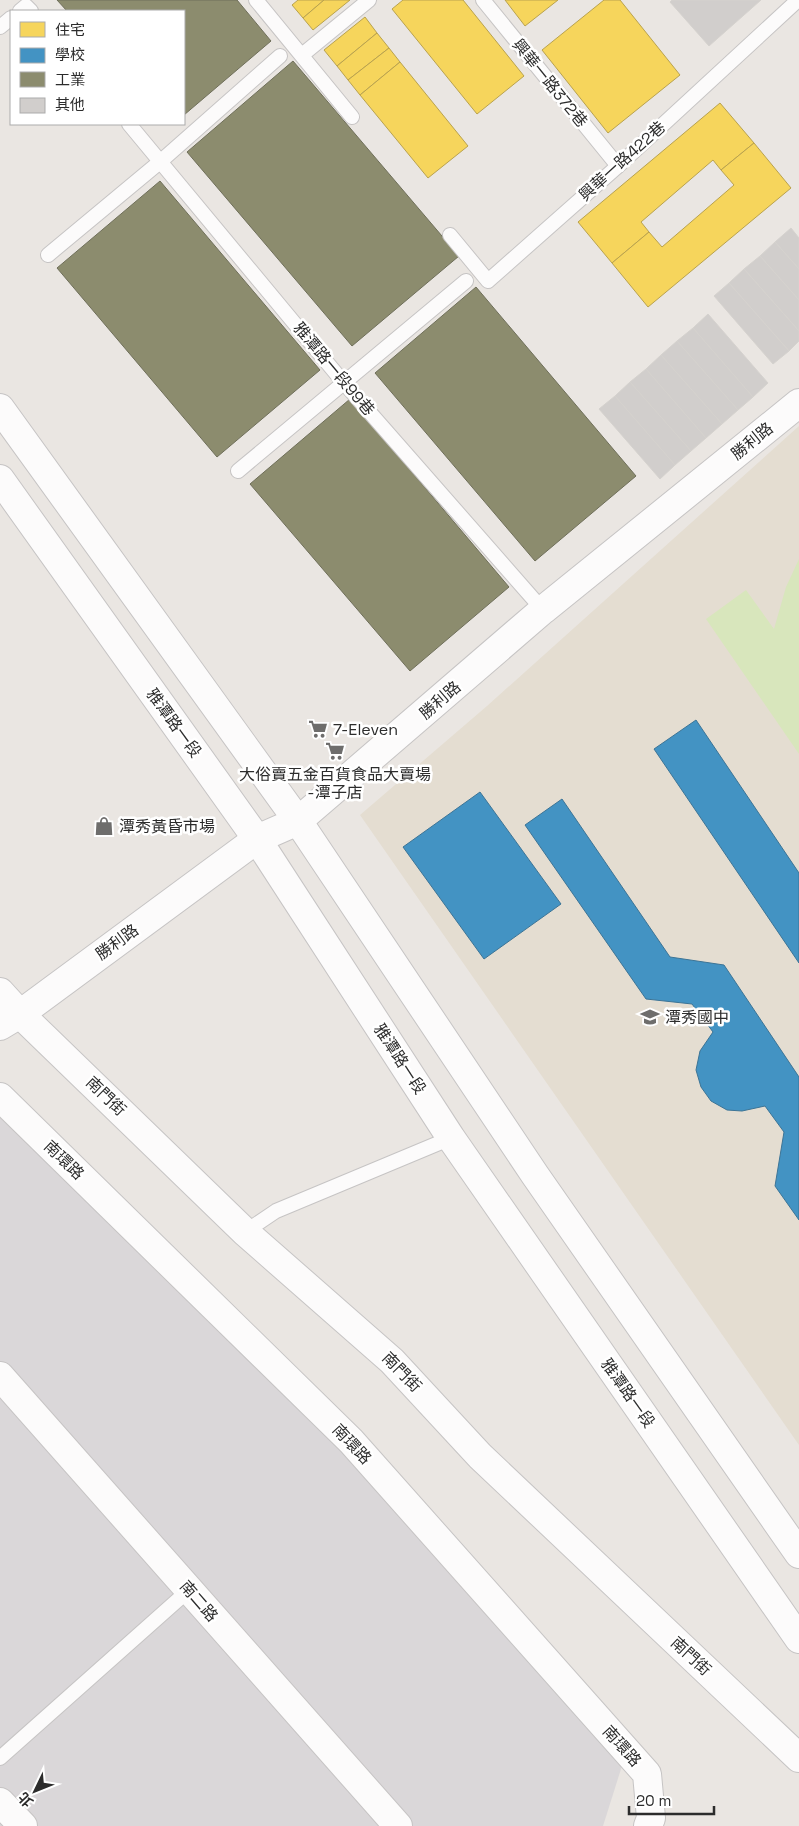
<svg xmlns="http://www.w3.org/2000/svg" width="799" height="1826" font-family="'Space Grotesk','Noto Sans TC',sans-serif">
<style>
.industrial{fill:#dad7d9}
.education{fill:#e4ddd1}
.pitch{fill:#d8e6bc}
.homes{fill:#f6d55c;stroke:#b9a24e}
.schools{fill:#4393c3;stroke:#3c7496}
.industry{fill:#8c8c6e;stroke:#6f6f5a}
.building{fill:#d1cecc;stroke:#d5d2ce}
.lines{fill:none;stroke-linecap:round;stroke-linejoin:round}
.service-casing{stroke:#c6c4c4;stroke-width:16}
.minor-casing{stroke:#c6c4c4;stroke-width:30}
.tertiary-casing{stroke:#c6c4c4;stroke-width:30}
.service{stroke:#fcfbfb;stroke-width:14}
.minor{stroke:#fcfbfb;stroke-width:28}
.tertiary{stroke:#fcfbfb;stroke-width:28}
.labels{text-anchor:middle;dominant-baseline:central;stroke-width:5;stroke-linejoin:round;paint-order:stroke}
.street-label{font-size:16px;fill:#2c2c2c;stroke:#fff}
.poi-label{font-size:16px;fill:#2c2c2c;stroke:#fff;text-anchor:start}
</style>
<rect width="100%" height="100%" fill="#eae6e2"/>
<path class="industrial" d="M0 1117 72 1172 152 1246 627 1750 603 1826H0Z"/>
<path class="education" d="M799 426V1445L360 815 487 706Z"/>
<path class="pitch" d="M799 559V754L706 619 746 590 774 629 786 587Z"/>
<g class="homes">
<path d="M298 0H324L303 18 292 5Z"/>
<path d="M324 0H350L313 30 303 18Z"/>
<path d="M403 0H463L524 76 477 114 392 9Z"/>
<path d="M505 0H558L525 26Z"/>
<path d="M604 0H620L680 75 608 133 542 50Z"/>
<path d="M365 17 377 33 337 66 324 50Z"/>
<path d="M377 33 389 48 348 80 337 66Z"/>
<path d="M389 48 400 62 360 95 348 80Z"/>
<path d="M400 62 468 146 428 178 360 95Z"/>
<path d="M720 103 754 143 721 170 713 160 641 222 649 232 612 263 578 222Z"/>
<path d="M754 143 791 188 648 307 612 263 649 232 662 247 734 185 721 170Z"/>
</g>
<g class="schools">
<path d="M696 720 799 873V963L654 749Z"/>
<path d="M480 792 561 904 484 959 403 847Z"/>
<path d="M562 799 670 957 724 965 799 1077V1220L775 1186 784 1132 765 1106 742 1111 727 1110 711 1101 701 1087 696 1070 700 1051 713 1032 692 1004 646 999 525 825Z"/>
</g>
<g class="industry">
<path d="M57 0H237L271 41 184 115V11H67Z"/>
<path d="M293 61 459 256 352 346 187 152Z"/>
<path d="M160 181 320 370 217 457 57 268Z"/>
<path d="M476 287 636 476 535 561 375 373Z"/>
<path d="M350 399 509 587 410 671 250 484Z"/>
</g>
<g class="building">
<path d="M672 0H761L709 46 670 2Z"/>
<path d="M791 228 799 238V269L775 242Z"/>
<path d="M775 242 799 269V300L760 256Z"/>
<path d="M760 256 799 300V331L744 269Z"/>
<path d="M744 269 799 331V341L789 351 729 283Z"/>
<path d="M729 283 789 351 773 364 714 296Z"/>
<path d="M708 314 768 383 753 397 693 328Z"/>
<path d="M693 328 753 397 738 410 677 341Z"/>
<path d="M677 341 738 410 722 424 661 355Z"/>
<path d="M661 355 722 424 706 438 646 369Z"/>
<path d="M646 369 706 438 691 451 630 382Z"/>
<path d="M630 382 691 451 675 465 615 396Z"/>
<path d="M615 396 675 465 660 479 599 409Z"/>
</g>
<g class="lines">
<g class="service-casing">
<g id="service">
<path d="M256 0 352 117"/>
<path d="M483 0 618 166"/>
<path d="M20 11 26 6 31 11"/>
<path d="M0 27 11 18"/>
<path d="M302 55 369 0"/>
<path d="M129 124 344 383 543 610"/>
<path d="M450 235 488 281 618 166 798 0"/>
<path d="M48 255 161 161 280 56"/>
<path d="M238 471 466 281"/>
<path d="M245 1232 276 1211 451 1138"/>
<path d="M0 1758 189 1590"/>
</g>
</g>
<g class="minor-casing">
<g id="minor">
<path d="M0 992 20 1014 245 1232 392 1361 480 1456 799 1758"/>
<path d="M0 1097 351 1441 647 1774 651 1818 648 1826"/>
<path d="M0 1376 398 1826"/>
<path d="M0 1802 23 1826"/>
</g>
</g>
<g class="tertiary-casing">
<g id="tertiary">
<path d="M0 408 298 821 535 1175 799 1554"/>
<path d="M0 479 257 839 451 1138 799 1639"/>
<path d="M0 1026 20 1014 257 839 298 821 543 610 799 403"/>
</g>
</g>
<use href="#service" class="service"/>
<use href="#minor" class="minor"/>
<use href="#tertiary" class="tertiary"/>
</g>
<defs>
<g id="supermarket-bare" transform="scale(1.5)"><path d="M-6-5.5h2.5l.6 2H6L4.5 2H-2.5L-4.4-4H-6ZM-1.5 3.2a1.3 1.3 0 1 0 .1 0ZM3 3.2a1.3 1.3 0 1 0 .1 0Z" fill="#6e6d6c" stroke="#fff" stroke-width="2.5" paint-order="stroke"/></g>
<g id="shop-bare" transform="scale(1.5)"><path d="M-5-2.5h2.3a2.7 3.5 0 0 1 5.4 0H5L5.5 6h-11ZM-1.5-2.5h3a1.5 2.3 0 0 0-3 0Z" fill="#6e6d6c" stroke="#fff" stroke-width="2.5" paint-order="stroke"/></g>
<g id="school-bare" transform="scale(1.5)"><path d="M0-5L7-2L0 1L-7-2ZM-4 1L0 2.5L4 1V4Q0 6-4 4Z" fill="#6e6d6c" stroke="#fff" stroke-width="2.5" paint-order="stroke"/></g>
</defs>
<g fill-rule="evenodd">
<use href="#supermarket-bare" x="318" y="729"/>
<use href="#supermarket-bare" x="335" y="751"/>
<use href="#shop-bare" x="104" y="826"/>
<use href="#school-bare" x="650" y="1017"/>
</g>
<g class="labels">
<g class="street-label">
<text transform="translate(550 83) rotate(51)">興華一路372巷</text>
<text transform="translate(622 161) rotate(-42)">興華一路422巷</text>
<text transform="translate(334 369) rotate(50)">雅潭路一段99巷</text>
<text transform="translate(752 441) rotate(-39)">勝利路</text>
<text transform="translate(440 700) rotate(-41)">勝利路</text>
<text transform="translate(174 723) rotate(54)">雅潭路一段</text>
<text transform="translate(117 942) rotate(-36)">勝利路</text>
<text transform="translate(400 1059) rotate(57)">雅潭路一段</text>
<text transform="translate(106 1096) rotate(44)">南門街</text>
<text transform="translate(64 1160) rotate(44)">南環路</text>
<text transform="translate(402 1372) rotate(46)">南門街</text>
<text transform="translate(628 1393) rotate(55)">雅潭路一段</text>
<text transform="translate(352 1444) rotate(47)">南環路</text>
<text transform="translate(199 1601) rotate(49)">南二路</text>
<text transform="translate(691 1656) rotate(43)">南門街</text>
<text transform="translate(622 1746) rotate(48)">南環路</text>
</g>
<g class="poi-label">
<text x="333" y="729">7-Eleven</text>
<text x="335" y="774" text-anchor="middle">大俗賣五金百貨食品大賣場<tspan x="335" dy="18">-潭子店</tspan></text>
<text x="119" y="826">潭秀黃昏市場</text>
<text x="665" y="1017">潭秀國中</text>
</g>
</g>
<rect x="10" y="10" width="175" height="115" fill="#ffffff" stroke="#ababab"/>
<rect x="20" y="22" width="25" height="15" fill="#f6d55c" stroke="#ababab"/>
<text x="55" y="35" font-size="15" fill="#2c2c2c">住宅</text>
<rect x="20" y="48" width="25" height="15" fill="#4393c3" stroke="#ababab"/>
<text x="55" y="60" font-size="15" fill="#2c2c2c">學校</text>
<rect x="20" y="72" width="25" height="15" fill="#8c8c6e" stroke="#ababab"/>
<text x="55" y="85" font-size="15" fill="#2c2c2c">工業</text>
<rect x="20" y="98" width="25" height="15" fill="#d1cecc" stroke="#ababab"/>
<text x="55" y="110" font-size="15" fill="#2c2c2c">其他</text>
<g transform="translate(35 1791) rotate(227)" stroke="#ffffff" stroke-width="4" paint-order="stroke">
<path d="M0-4L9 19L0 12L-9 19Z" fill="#2c2c2c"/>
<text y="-8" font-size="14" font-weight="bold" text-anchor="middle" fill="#2c2c2c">北</text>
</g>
<path d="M629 1806v8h85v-8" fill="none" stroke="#2c2c2c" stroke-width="2.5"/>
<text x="636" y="1806" font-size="15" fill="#2c2c2c" stroke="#ffffff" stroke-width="4" paint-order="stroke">20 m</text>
</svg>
